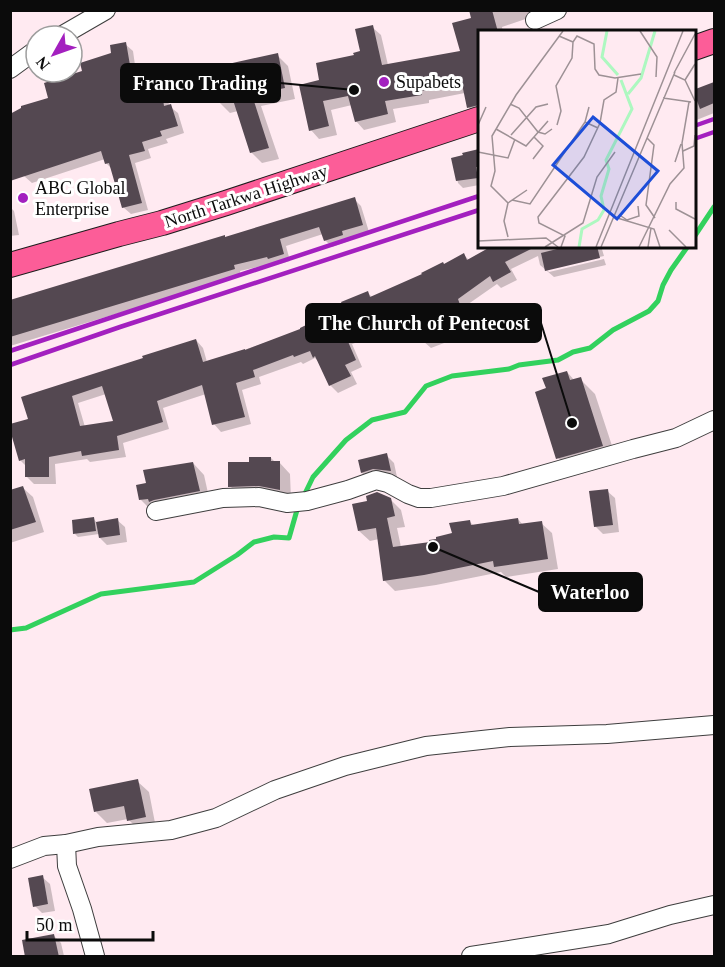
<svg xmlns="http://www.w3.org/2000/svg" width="725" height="967" font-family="Georgia,serif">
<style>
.shadow{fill:#0003;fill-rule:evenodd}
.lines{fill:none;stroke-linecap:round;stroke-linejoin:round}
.stream{stroke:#32d15d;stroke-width:5}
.building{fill:#544851;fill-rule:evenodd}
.minor-casing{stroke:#3e3e3e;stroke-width:20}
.major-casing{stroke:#1c1c1c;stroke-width:26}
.minor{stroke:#fff;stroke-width:18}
.major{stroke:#fc5d98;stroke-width:24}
.rail{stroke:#a320bf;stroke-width:4.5}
.poi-dot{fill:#a320bf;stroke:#fff;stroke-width:2}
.labels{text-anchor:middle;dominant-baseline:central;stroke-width:6;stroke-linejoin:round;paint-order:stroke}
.poi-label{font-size:18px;fill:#0b0b0b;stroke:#fff;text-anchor:start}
.street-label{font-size:18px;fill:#0b0b0b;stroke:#fff}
.inset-river{fill:none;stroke:#adf8c0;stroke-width:3}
.inset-road{fill:none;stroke:#9d9195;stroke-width:1.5}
.view{fill:#1d4ed8;fill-opacity:0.15;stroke:#1d4ed8;stroke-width:3}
.inset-edge{fill:none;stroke:#0b0b0b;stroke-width:3}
.leader{fill:none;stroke:#0b0b0b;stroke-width:2}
.callout-dot{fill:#0b0b0b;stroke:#fff;stroke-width:2}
.callout{fill:#0b0b0b;stroke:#0b0b0b;stroke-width:2}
.callout-label{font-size:20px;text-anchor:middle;font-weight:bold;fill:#fff}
</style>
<rect width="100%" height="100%" fill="#ffeaf1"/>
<g class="shadow">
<path d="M470 10H542L543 13 502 27 503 32H479V115L477 116 468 107 465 93 429 100V103L393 109 396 122 364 130 356 121 352 105 331 110 337 135 319 139 311 130 321 82 362 53 372 27 381 35 388 65 462 52 473 19Z"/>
<path d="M125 44 133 51 136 72 157 69 165 76 169 106 178 113 184 133 166 139 168 143 148 149 151 158 135 163 148 210 131 214 123 207 113 170 106 163 105 159 32 183 24 176 50 99 84 72 113 54Z"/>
<path d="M277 55 288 66 295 99 261 106 279 159 262 163 251 152 238 111 230 113 219 102Z"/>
<path d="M714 84V113L694 121V95H696L694 91Z"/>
<path d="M479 151V185L463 188 458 183 453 159Z"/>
<path d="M354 199 361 206 369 232 348 238 349 241 332 247 325 240 323 234 286 246 290 261 276 265 274 263 240 271 241 276 10 346V301L226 238Z"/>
<path d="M10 207 14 211 19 235 10 236Z"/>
<path d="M495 246H601L604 256 546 269 549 272 604 259 606 265 554 277 540 265 538 256 511 269 517 280 501 288 497 284 464 307 473 332 431 348 423 341 422 337 408 342 401 335 395 320 355 336 358 342 352 344 362 367 351 372 357 384 338 393 330 385 320 363 315 358 303 364 301 362 259 377 261 384 242 390 251 424 221 432 214 424 206 394 163 408 169 429 123 443 126 457 90 462 87 459 55 464 56 484H34L27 477V467L20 460 30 420 23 398 145 359 196 340 203 348 207 362 244 350 302 330 345 308 367 292 373 298 464 255 469 260ZM106 394 115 422 85 427 78 403Z"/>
<path d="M567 372 575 381 580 379 595 394 617 461 573 473 558 458Z"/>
<path d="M386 455 394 463 397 477 381 476 370 480 362 473 359 461Z"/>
<path d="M271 458 275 462H279L290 474 291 500 241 497 230 486 251 463Z"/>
<path d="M193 463 204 475 210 502 152 511 141 500 147 485Z"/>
<path d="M23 488 33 497 44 532 10 543V492Z"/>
<path d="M607 491 615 498 619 532 603 534 596 527Z"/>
<path d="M390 499 401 510 405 527 397 528 401 547 431 543 453 534 469 521 474 526 518 519 523 525 541 523 552 533 558 569 506 577 501 572 436 585 395 591 384 580 379 539 370 541 359 531Z"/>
<path d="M93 518 97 523 117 520 125 527 127 542 107 545 100 538 99 534 78 537 75 534Z"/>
<path d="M137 781 149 792 156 828 140 831 128 819 107 823 96 812Z"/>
<path d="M42 877 50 884 55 911 42 913 35 906Z"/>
<path d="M53 935 61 943 64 956H27Z"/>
</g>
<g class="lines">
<g class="stream">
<path d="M694 237 714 207"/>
<path d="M10 630 26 628 101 594 194 582 237 555 254 542 274 537 289 538 297 510 313 477 346 440 372 420 405 412 426 386 452 376 509 369 519 365 558 360 573 352 590 348 613 330 649 311 658 301 663 285 671 270 688 246"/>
</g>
</g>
<g class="building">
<path d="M469 10H492L498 32H479V105L467 108 462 84 421 91 422 95 385 101 388 114 355 122 348 96 323 101 329 126 309 131 299 85 319 80 316 63 354 55 353 53 360 51 355 29 373 25 382 65 460 51 452 23 471 18Z"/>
<path d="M126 42 131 71 158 67 164 106 171 104 178 126 160 131 162 136 142 142 145 151 129 155 142 203 122 208 109 163 105 164 101 151 10 181V114L21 108V106L48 98 44 83 82 71 80 63 111 53 110 45Z"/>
<path d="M278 53 285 88 252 95 269 148 250 153 233 100 218 103 210 68Z"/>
<path d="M714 82V103L700 109 693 90Z"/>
<path d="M479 149V167H476L478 178 456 181 451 158 463 155 462 153Z"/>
<path d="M355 197 363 225 342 231 343 235 324 241 319 227 280 239 284 254 268 259 267 257 234 265 235 269 10 337V300L225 235V237Z"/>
<path d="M492 246H537L505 262 511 272 493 282 490 276 458 299 467 325 422 342 417 329 400 335 391 312 349 329 351 334 346 337 356 360 345 365 351 376 329 386 315 356 313 358 310 351 294 357 293 355 253 370 255 377 236 383 245 417 212 425 202 385 157 401 163 422 117 436 119 450 82 456 81 451 49 457V477H25V459L19 461 10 430V424L28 419 21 397 143 358 142 356 196 339 203 362 245 349V350L300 329V328L343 307 341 302 368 291 370 297 422 274 421 273 443 262 444 264 464 253 467 260ZM102 386 113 421 80 426 72 396Z"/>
<path d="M569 246H597L600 258 545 271 541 253Z"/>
<path d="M567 371 570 380 581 377 603 446 556 459 535 392 546 388 542 378Z"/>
<path d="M387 453 391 471 373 469 361 473 358 460Z"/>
<path d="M249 457H271V461H280V490L259 486 228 487V462H249Z"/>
<path d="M193 462 200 491 154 500 149 502 148 499 139 500 136 485 146 483 143 470Z"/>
<path d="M23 486 36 522 10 530V490Z"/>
<path d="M608 489 613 525 594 527 589 491Z"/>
<path d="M377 492 391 498 395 516 387 518 393 547 430 542 429 540 436 539V537L452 533 449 523 470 520 471 525 518 518 519 524 542 521 548 559 494 567 493 561 424 575 383 581 376 528 358 531 352 504 367 501 366 496Z"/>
<path d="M94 517 96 531 73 534 72 520Z"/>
<path d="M118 518 120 535 99 538 96 522Z"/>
<path d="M138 779 146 817 127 821 124 806 94 812 89 789Z"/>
<path d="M43 875 48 904 33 907 28 878Z"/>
<path d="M54 934 59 957H25L22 940Z"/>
</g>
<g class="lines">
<g class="minor-casing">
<g id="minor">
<path d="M535 20 557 10"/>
<path d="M61 36 106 10"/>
<path d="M10 69 36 50"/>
<path d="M156 511 223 498 259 497 287 503 307 501 348 490 376 480 388 483 408 494 419 498H431L503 486 633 449 676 438 714 420"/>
<path d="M66 844 67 866 82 909 95 956"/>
<path d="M10 859 44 846 66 844 98 837 171 830 216 818 275 790 345 766 426 746 510 737 607 734 714 725"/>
<path d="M471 956 609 934 670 915 714 905"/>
</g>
</g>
<g class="major-casing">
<g id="major">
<path d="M694 48 714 41"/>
<path d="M10 265 119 234 162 223 226 203 479 119"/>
</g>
</g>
<use href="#minor" class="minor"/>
<use href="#major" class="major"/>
<g class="rail">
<path d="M694 126 714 119"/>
<path d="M694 139 714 132"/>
<path d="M10 351 479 196"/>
<path d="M10 365 120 327 479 210"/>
</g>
</g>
<g class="poi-dot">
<circle cx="384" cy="82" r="6"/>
<circle cx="23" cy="198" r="6"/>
</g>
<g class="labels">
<g class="poi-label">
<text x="396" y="82">Supabets</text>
<text x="35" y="188">ABC Global<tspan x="35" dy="21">Enterprise</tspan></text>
</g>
<g class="street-label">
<text transform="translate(246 196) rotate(-18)">North Tarkwa Highway</text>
</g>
</g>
<g transform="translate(478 30)">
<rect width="218" height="218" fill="#ffeaf1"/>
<path class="inset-river" d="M129 1 124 27 140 45M150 64 163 48 177 1M101 217 104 199 120 190 126 180 123 166 131 139 128 130 154 79 143 50"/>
<path class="inset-road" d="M162 1 179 27 178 47M81 6 95 12 99 6 116 14 117 39 121 45 137 48 163 44M196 43 217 4M196 45 207 50 217 71M207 50 217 34M185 68 213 72M32 74 41 78 60 102 67 104 74 99M111 77 107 92 120 98M0 95 8 77M79 95 83 81 78 56 94 28 95 12M18 99 48 116 70 91M33 105 58 77 70 74M169 108 176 115 168 175 177 188M205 121 216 116 217 105M0 122 30 128 37 109M55 129 65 116 56 107M197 132 203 114M34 170 52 174 107 92M198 172V179L217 189M30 173 49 160M143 186 149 190 161 186 160 176M136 187 176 199 182 217M191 200 208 217M30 207 26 191 30 173 13 156 17 141 14 106 38 65 85 1M0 211 68 208 80 217M67 217 105 193 119 147 137 122M83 217 87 206 61 193 60 187 106 127 122 93 126 70 138 62 140 48M118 217 205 1M123 217 197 42M161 217 192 154 206 138 204 113 211 72M170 217 173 198"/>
<path class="view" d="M115 87 180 141 139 189 75 135Z"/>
<rect width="218" height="218" class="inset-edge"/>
</g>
<path class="leader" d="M354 90L280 83M572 423L541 323M433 547L539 592"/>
<g class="callout-dot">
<circle cx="354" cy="90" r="6"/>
<circle cx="572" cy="423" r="6"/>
<circle cx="433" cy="547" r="6"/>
</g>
<g class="callout">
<rect x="121" y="64" width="159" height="38" rx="6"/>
<rect x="306" y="304" width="235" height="38" rx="6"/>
<rect x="539" y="573" width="103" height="38" rx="6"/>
</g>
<g class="callout-label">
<text x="200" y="90">Franco Trading</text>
<text x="424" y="330">The Church of Pentecost</text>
<text x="590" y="599">Waterloo</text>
</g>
<rect width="725" height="967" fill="none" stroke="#0b0b0b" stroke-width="24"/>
<g transform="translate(54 54) rotate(230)"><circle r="28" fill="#ffffff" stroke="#9d9d9d" stroke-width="1.5"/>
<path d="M0-4.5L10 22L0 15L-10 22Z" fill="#a320bf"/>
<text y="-9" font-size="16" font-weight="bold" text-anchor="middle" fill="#0b0b0b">N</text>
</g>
<path d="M27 931v9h126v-9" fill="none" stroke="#0b0b0b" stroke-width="3"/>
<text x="36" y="931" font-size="18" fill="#0b0b0b" stroke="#ffffff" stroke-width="4.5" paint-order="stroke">50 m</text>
</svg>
